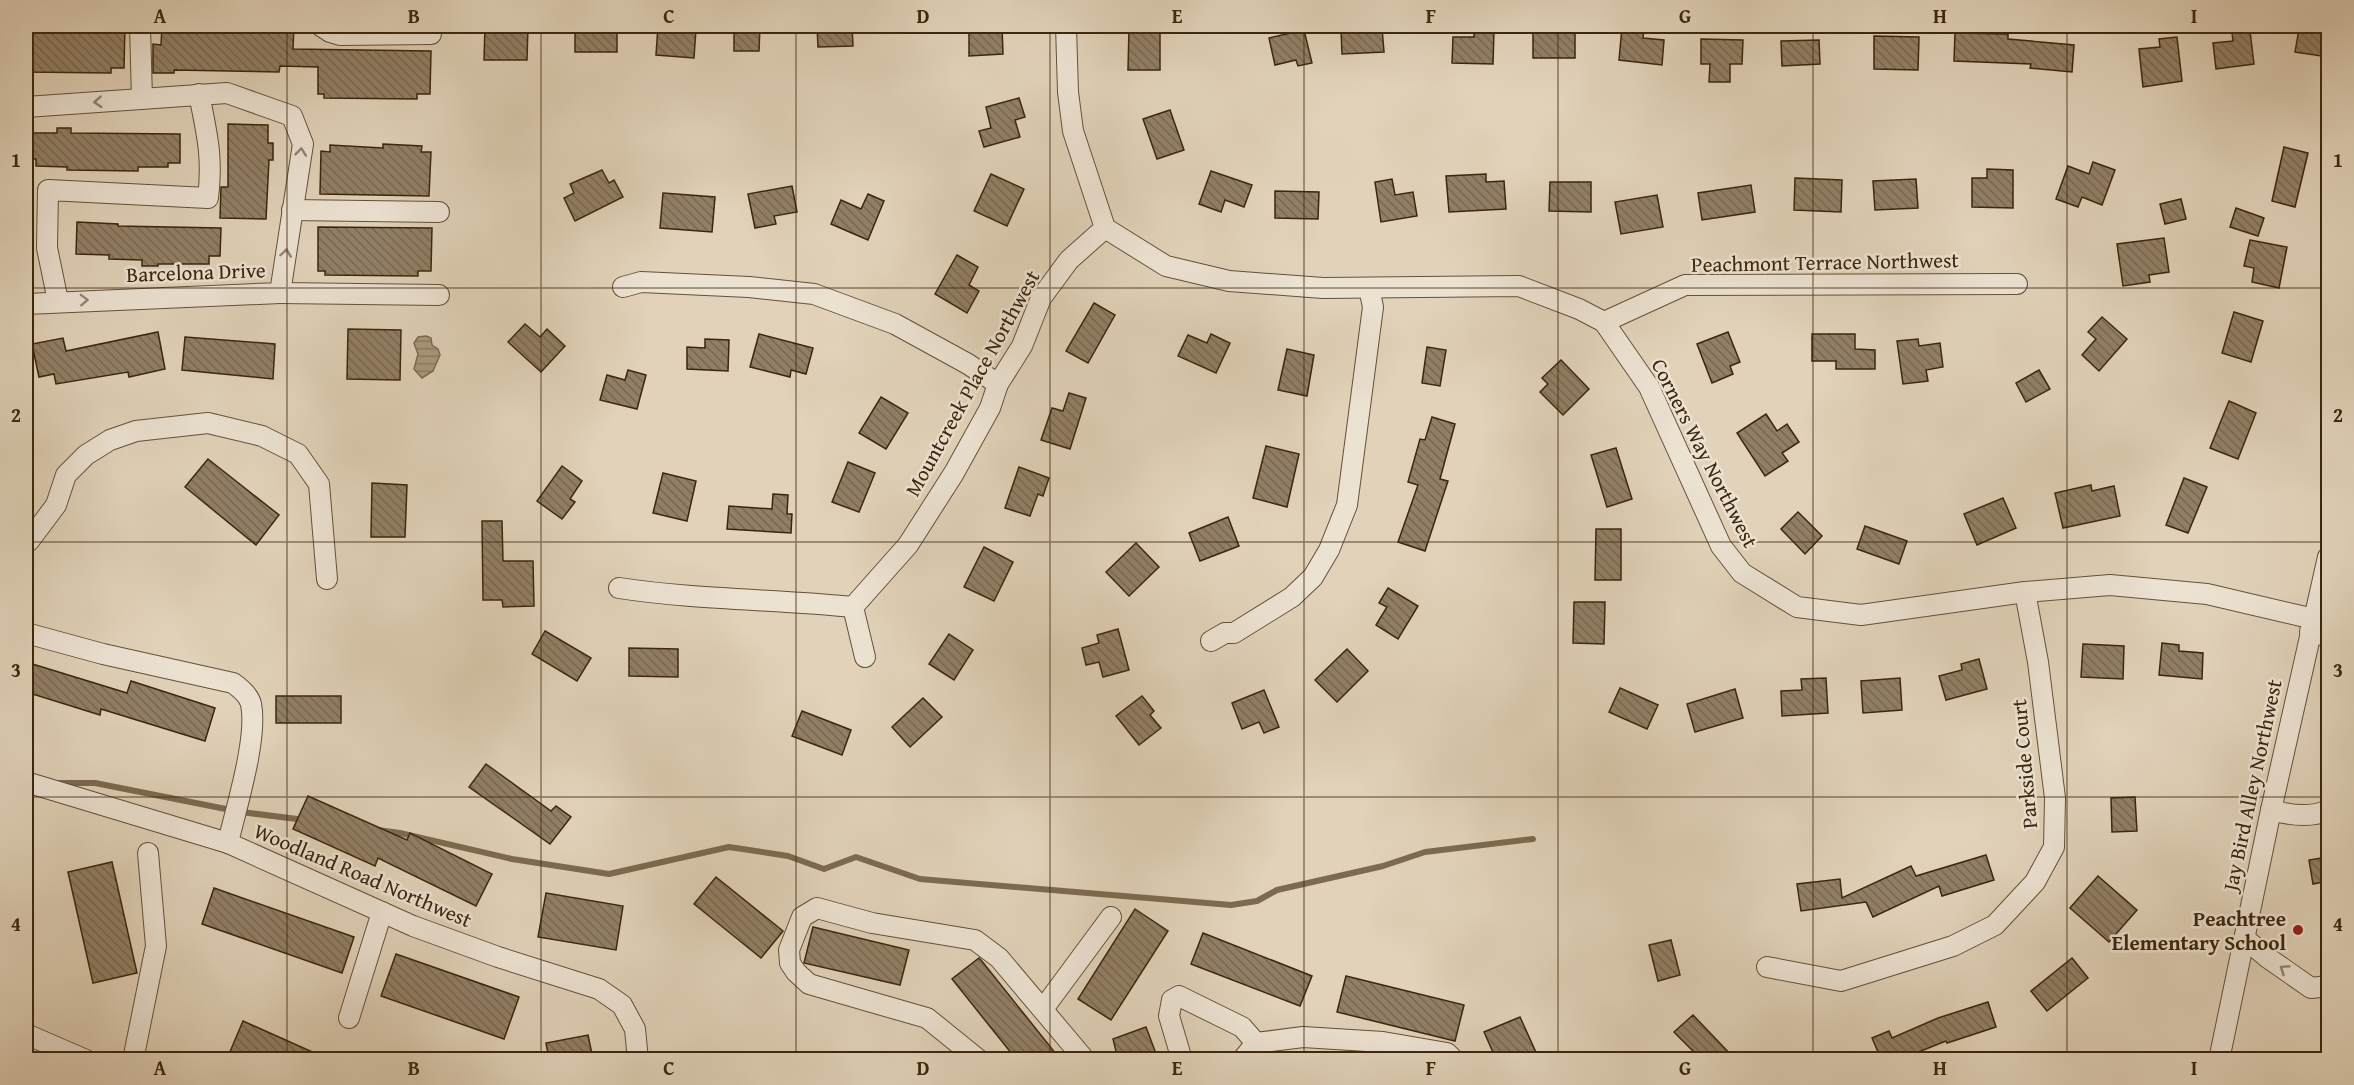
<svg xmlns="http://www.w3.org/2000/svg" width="2354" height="1085" font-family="'Gentium Book Plus',serif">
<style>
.water{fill:url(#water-rules);stroke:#7d6a50;stroke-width:1.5}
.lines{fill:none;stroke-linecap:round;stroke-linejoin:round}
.stream{stroke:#7d6a50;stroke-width:6}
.building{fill:url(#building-back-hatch);stroke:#3c260c;stroke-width:1.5}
.minor-casing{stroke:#655137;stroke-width:22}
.minor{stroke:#ece2d2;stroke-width:20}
.oneway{stroke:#94846f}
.grid{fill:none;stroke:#3c260c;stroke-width:1.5;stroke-opacity:0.55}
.poi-dot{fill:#8f2418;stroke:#ece2d2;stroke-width:2}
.labels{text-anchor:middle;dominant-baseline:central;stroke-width:5;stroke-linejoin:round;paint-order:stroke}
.street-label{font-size:21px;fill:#3c260c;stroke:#ece2d2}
.poi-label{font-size:21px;font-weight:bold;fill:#3c260c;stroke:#ece2d2;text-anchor:end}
.neatline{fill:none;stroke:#3c260c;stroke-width:2}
.grid-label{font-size:20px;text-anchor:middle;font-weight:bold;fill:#3c260c}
</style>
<defs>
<pattern id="water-rules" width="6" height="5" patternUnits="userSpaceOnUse" patternTransform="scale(1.5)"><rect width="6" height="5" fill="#a9987e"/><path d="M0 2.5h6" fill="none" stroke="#8b7c66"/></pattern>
<pattern id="building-back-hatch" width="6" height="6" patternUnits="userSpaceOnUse" patternTransform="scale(1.5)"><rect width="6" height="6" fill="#927f66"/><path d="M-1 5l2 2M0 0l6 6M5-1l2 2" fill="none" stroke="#786852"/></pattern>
</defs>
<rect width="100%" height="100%" fill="#e1d2b9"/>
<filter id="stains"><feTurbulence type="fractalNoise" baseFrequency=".00333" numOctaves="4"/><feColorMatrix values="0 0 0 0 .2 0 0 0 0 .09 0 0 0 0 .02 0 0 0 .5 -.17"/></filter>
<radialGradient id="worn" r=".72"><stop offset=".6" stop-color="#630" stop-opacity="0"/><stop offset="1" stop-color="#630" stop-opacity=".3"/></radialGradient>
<path class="water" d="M426 336 431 338 432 345 438 349 440 355 433 371 422 378 414 369 418 354 414 343 418 337Z"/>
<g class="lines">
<g class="stream">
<path d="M55 783H95L241 812 305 820"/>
<path d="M378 830 400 833 512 859 609 874 729 847 788 856 824 869 856 857 920 879 1231 905 1257 901 1277 890 1383 866 1425 852 1533 839"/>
</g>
</g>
<g class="building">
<path d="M26 26H125L124 68H111V73L26 72Z"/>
<path d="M162 26H294L293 49 431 51 430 94H417V99L324 98V94H318V67L280 66 279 72 174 70V73H153V44L161 45Z"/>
<path d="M485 26H528L527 60H484Z"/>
<rect x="575" y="26" width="42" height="26"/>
<path d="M658 26 696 29 694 58 656 55Z"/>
<path d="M734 26H760L759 51H734Z"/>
<path d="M817 26H852L853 46 818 47Z"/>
<path d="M974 26H1002L1003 54 969 56V27H974Z"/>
<path d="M1622 27 1644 29 1643 38 1664 40 1662 65 1619 60Z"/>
<path d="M1129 28H1160V70H1128Z"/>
<path d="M1382 28 1384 52 1342 54 1341 30Z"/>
<path d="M1474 29 1494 30 1493 64 1452 63 1453 37H1474Z"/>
<path d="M2299 29 2328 33V57L2295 52Z"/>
<path d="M1304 30 1312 63 1298 66 1296 60 1275 65 1269 38Z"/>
<path d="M1533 31 1575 32V58H1533Z"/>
<path d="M2250 31 2254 64 2216 69 2213 43 2233 41 2232 33Z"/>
<path d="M1955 33 2008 34V39L2074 45 2072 72 2030 68 2031 64 1954 61Z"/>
<path d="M1874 36 1919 37 1918 70 1874 69Z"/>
<path d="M2177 37 2182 81 2143 87 2139 49 2160 47 2159 39Z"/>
<path d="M1701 39 1743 40 1742 64H1730V82H1709L1710 64H1701Z"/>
<path d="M1819 40 1820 64 1782 66 1781 41Z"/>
<path d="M1019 98 1025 117 1015 120 1020 137 984 147 979 131 991 128 986 107Z"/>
<path d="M1170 110 1184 150 1157 159 1143 119Z"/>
<path d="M228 124 268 125V143H273V160H269L266 219 220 218 221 187H228Z"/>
<path d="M57 128H71V133L180 134V163H168V167H138V171L67 170V167L36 166V159H26V133H57Z"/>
<path d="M383 144 422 146 421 152H431L429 196 320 194 321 151 330 152V145L383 148Z"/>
<path d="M2284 147 2308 153 2295 207 2272 201Z"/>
<path d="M2093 162 2115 170 2102 205 2082 197 2078 207 2056 199 2068 166 2089 174Z"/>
<path d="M1987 169 2013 170V208L1972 207V178H1987Z"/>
<path d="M602 170 609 183 614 180 623 197 575 221 564 198 574 193 570 184Z"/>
<path d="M1211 171 1252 185 1244 207 1225 200 1221 212 1199 204Z"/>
<path d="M991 174 1024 189 1007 226 974 211Z"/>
<path d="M1486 174V182L1504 181 1506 209 1449 212 1446 176Z"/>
<path d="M1795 178 1842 180 1841 212 1794 210Z"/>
<path d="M1392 179 1395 195 1413 192 1417 216 1381 222 1375 182Z"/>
<path d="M1916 179 1918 208 1875 210 1873 181Z"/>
<path d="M1550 182H1591V212L1549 211Z"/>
<path d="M1751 185 1755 212 1702 220 1698 193Z"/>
<path d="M792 186 797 212 774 216 776 224 755 228 748 194Z"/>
<path d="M1275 191 1319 192 1318 219 1275 218Z"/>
<path d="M663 193 715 197 712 232 660 228Z"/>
<path d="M868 194 884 201 868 240 831 224 841 200 861 209Z"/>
<path d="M1657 195 1663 227 1621 234 1615 202Z"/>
<path d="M2181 199 2186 219 2165 224 2160 204Z"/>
<path d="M2236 208 2264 218 2258 236 2230 227Z"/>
<path d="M77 222 118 224V226L221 228 220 256H209V264H158V266H142V260L109 259V255L76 254Z"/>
<path d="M318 227 432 228 431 271H418V276L325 275V271H318Z"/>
<path d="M2164 238 2169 272 2149 275 2150 282 2123 286 2117 244Z"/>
<path d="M2250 240 2287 247 2279 288 2252 282 2254 268 2244 266Z"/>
<path d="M957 255 978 267 969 285 979 291 967 313 935 294Z"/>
<path d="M1094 303 1115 315 1088 363 1066 351Z"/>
<path d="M2234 312 2263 321 2251 362 2222 353Z"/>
<path d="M2102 317 2127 339 2099 371 2082 355 2096 339 2088 332Z"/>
<path d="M525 324 540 337 547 329 565 346 541 372 508 342Z"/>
<path d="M348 329 401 330 400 380 347 379Z"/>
<path d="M158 332 165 369 129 377 128 372 56 384 54 374 39 377 32 344 63 338 66 351Z"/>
<path d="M1728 332 1740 362 1730 366 1733 374 1712 383 1697 344Z"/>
<path d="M759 334 813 348 806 374 791 370 790 377 750 367Z"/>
<path d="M1211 334 1230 343 1216 373 1178 356 1188 335 1207 343Z"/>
<path d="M1812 334H1855V349L1875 350V369H1836V361H1812Z"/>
<path d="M185 337 275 344 273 379 182 370Z"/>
<path d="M705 339 729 340 728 371 687 369V347L705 348Z"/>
<path d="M1918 339 1919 346 1940 343 1943 367 1926 370 1928 381 1903 384 1897 341Z"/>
<path d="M1427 347 1446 350 1440 386 1422 383Z"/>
<path d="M1287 349 1314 355 1307 396 1278 390Z"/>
<path d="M1561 360 1589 389 1563 415 1540 392 1548 384 1542 378Z"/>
<path d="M628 370 646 375 637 409 600 400 607 375 625 380Z"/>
<path d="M2039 370 2050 389 2026 402 2016 383Z"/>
<path d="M1069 393 1086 398 1070 449 1041 440 1052 408 1063 411Z"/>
<path d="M881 397 908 413 886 449 859 433Z"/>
<path d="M2229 401 2256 413 2238 459 2210 448Z"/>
<path d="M1766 414 1777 431 1787 424 1799 442 1782 453 1788 461 1765 476 1737 433Z"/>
<path d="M1432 417 1455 424 1440 479 1448 481 1425 551 1398 542 1418 485 1408 482 1420 439 1425 440Z"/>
<path d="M1266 446 1299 454 1287 507 1253 498Z"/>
<path d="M1616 448 1632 499 1607 507 1591 455Z"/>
<path d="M208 459 279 515 256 545 185 487Z"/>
<path d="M848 462 875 473 859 512 832 502Z"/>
<path d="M562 466 582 481 570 499 575 502 562 519 537 501Z"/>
<path d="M1019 467 1049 478 1043 496 1038 494 1030 516 1005 508Z"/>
<path d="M663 473 696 481 687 521 653 513Z"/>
<path d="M2184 478 2207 487 2188 533 2166 525Z"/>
<path d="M372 483 407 485 405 537H371Z"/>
<path d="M2091 485 2092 491 2114 486 2120 516 2063 528 2055 493Z"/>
<path d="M773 494 788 495 787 514H792L791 533 727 529 729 506 772 509Z"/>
<path d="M2003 498 2016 528 1977 545 1964 514Z"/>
<path d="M1798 512 1822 536 1805 554 1781 529Z"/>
<path d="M1228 517 1239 546 1200 561 1189 533Z"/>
<path d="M482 521H502L503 561H533L534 606 503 607 502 600H483Z"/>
<path d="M1865 526 1907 541 1899 564 1857 549Z"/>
<path d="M1596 529H1621V580H1595Z"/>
<path d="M1136 543 1159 567 1129 596 1106 572Z"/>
<path d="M984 547 1013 562 994 601 964 587Z"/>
<path d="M1388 588 1418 606 1398 639 1376 625 1387 607 1379 603Z"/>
<path d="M1574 602H1605L1604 644 1573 643Z"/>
<path d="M1118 629 1129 670 1103 677 1099 662 1086 665 1082 648 1099 643 1097 635Z"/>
<path d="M545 631 591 658 577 681 532 654Z"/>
<path d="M949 634 973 650 954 680 929 664Z"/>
<path d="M2162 643 2179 645V651L2203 653 2202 679 2159 675Z"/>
<path d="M2083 644 2124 646 2123 679 2081 677Z"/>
<path d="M629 648 678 649V677L629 676Z"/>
<path d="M1347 649 1368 671 1337 702 1315 680Z"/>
<path d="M1979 659 1987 689 1946 700 1939 676 1962 670 1961 664Z"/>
<path d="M26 662 127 693 131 681 215 708 205 741 101 709 100 715 26 692Z"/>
<path d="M1826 678 1828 713 1782 716 1781 691 1802 690 1801 679Z"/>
<path d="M1900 678 1902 710 1863 713 1861 681Z"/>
<path d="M1620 688 1658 705 1647 729 1609 712Z"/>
<path d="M1735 689 1743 718 1695 732 1687 704Z"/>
<path d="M1264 690 1279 727 1264 733 1259 722 1242 729 1232 703Z"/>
<rect x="276" y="696" width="65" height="27"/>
<path d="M1142 696 1154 711 1150 715 1161 728 1139 745 1116 716Z"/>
<path d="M923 698 942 717 910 747 892 727Z"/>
<path d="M802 711 851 730 842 755 792 736Z"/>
<path d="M486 764 551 811 556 806 571 817 550 844 469 787Z"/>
<path d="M308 796 407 840 410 833 492 874 476 906 378 858 375 866 293 829Z"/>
<path d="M2135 797 2137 831 2112 832 2111 798Z"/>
<path d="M1986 855 1994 880 1942 896 1939 886 1873 917 1866 902 1801 911 1797 884 1840 879 1842 898 1911 866 1916 876Z"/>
<path d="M2328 857V881L2313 884 2309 860Z"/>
<path d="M112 862 137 973 93 983 68 872Z"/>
<path d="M2098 876 2137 910 2109 942 2070 908Z"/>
<path d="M716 877 783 931 761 958 694 904Z"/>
<path d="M214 888 354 937 342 973 202 924Z"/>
<path d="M546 893 623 906 616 950 538 937Z"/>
<path d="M1135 909 1168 931 1111 1020 1078 999Z"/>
<path d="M813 927 909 950 900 985 804 963Z"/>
<path d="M1203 933 1312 976 1300 1006 1191 964Z"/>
<path d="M1671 940 1680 975 1658 981 1649 945Z"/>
<path d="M396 954 519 997 504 1039 381 996Z"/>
<path d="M979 958 981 960 1060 1059H1016L952 979Z"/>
<path d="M2072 958 2088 978 2047 1011 2031 991Z"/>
<path d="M1346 976 1464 1005 1455 1041 1337 1012Z"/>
<path d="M1988 1002 1996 1027 1947 1043 1946 1041 1901 1059H1881L1872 1038 1889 1031 1892 1038 1938 1018Z"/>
<path d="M1693 1015 1735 1059H1701L1674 1032Z"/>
<path d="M1520 1017 1539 1059H1496L1484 1032Z"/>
<path d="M243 1021 328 1059H241L229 1054Z"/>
<path d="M1146 1027 1158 1059H1118L1113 1039Z"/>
<path d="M588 1035 593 1059H549L546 1043Z"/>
</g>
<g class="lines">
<g class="minor-casing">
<g id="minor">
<path d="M140 26 142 99"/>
<path d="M321 26 330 32 340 35 431 34"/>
<path d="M1066 26 1068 92 1073 131 1105 228 1166 266 1229 281 1323 288 1519 286 1579 309 1604 322 1649 387 1721 546 1742 573 1797 607 1861 615 2025 592 2110 585 2207 594 2314 619"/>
<path d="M26 107 227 93 292 116 303 144 280 293 26 304"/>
<path d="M292 210 439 212"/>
<path d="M623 287 641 282 749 287 814 294 895 324 968 364 998 384"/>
<path d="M280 293 439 295"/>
<path d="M58 301 47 248 48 190 208 198C213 157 207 134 199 94"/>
<path d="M1604 322 1685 285 2017 284"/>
<path d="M26 542 29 541 56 505 66 475 86 455 110 440 136 431 208 423 262 436 298 454 319 484 327 579"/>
<path d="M619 588C697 600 775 599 853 607L908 545 954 473 990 408 998 384 1022 346 1041 298 1069 260 1105 228"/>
<path d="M853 607 865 657"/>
<path d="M2310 631 2328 637"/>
<path d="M26 633 103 654 233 683C240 688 249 695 251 704 258 738 236 808 228 843"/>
<path d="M1211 641 1225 633H1234L1292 597 1313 577 1329 550 1347 505 1373 307 1369 288"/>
<path d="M26 782 228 843 413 926 498 957 599 989 622 1005 635 1029 638 1060"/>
<path d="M2271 810C2289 815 2312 818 2328 810"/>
<path d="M2244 938 2268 958 2311 988 2328 986"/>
<path d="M1767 967 1841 981 1953 946 1995 925 2035 882 2054 847 2055 798 2038 662 2025 592"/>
<path d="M1043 1009 1111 917"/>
<path d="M349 1018 382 912"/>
<path d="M26 1034 86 1060"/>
<path d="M133 1060 156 946 148 853"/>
<path d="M979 1060 927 1018 809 984 796 972 790 963 789 950 802 917 817 908 872 923 975 940 999 958 1085 1060"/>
<path d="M1182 1060 1169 1016 1172 1000 1179 996 1242 1027 1256 1043"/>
<path d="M1242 1060 1256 1043 1303 1037 1383 1042 1447 1053 1454 1060"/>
<path d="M2219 1060 2271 810 2328 557"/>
</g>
</g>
<use href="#minor" class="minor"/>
</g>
<defs><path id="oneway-chevron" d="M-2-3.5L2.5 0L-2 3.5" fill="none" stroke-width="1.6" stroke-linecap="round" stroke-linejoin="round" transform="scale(1.5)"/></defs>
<g class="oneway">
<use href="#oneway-chevron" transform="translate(98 102) rotate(176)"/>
<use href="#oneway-chevron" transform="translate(301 152) rotate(-84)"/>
<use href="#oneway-chevron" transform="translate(286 253) rotate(-82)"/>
<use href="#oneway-chevron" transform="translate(84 300) rotate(-2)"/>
<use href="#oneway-chevron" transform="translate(2284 969) rotate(-146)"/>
</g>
<path class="grid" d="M287 26V1060M541 26V1060M796 26V1060M1050 26V1060M1304 26V1060M1558 26V1060M1813 26V1060M2067 26V1060M26 288H2328M26 542H2328M26 797H2328"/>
<circle class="poi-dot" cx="2298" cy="930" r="6"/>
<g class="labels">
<g class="street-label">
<text transform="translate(1825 262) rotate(-1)">Peachmont Terrace Northwest</text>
<text transform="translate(196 272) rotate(-2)">Barcelona Drive</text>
<text transform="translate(972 383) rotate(-61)">Mountcreek Place Northwest</text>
<text transform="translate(1705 453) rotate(63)">Corners Way Northwest</text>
<text transform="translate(2024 764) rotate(-95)">Parkside Court</text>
<text transform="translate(2252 785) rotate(-78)">Jay Bird Alley Northwest</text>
<text transform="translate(363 875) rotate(23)">Woodland Road Northwest</text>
</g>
<g class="poi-label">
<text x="2286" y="918">Peachtree<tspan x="2286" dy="24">Elementary School</tspan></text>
</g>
</g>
<rect width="2354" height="1085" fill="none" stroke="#e1d2b9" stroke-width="66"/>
<rect x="33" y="33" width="2288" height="1019" class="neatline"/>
<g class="grid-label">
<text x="160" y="23">A</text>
<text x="414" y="23">B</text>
<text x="669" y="23">C</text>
<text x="923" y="23">D</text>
<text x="1177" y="23">E</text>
<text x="1431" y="23">F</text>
<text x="1685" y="23">G</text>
<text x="1940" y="23">H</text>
<text x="2194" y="23">I</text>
<text x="16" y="167">1</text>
<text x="2338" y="167">1</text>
<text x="16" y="422">2</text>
<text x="2338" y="422">2</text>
<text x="16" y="677">3</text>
<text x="2338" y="677">3</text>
<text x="16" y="931">4</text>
<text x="2338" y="931">4</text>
<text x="160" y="1075">A</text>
<text x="414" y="1075">B</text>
<text x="669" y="1075">C</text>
<text x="923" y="1075">D</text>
<text x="1177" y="1075">E</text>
<text x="1431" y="1075">F</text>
<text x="1685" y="1075">G</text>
<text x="1940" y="1075">H</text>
<text x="2194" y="1075">I</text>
</g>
<rect width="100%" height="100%" filter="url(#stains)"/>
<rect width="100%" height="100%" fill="url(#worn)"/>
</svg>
